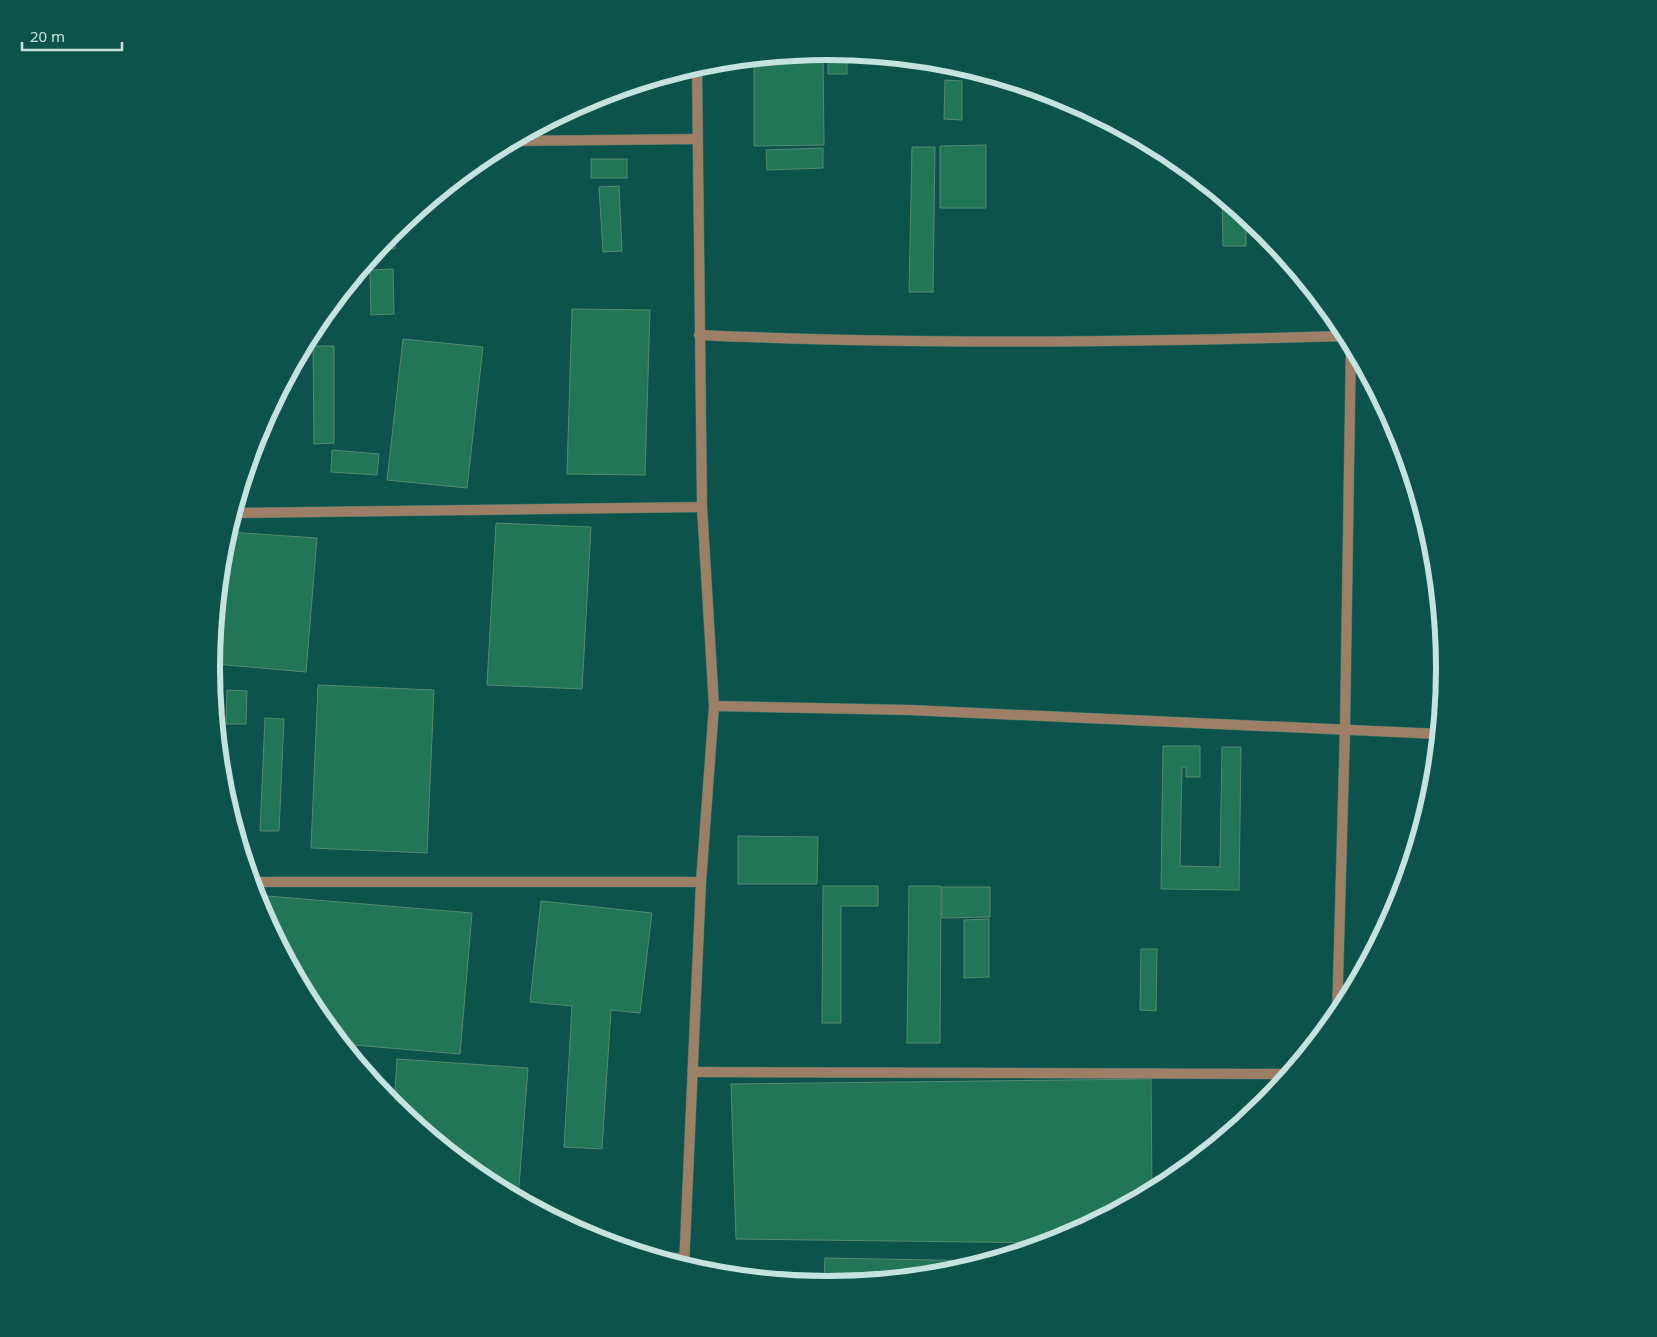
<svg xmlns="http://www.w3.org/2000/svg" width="1657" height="1337" font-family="'Noto Sans',sans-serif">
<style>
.building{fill:#217657;stroke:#558972}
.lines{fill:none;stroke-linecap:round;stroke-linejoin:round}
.street-casing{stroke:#34736c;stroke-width:11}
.street{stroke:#9c7f64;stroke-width:10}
.rim{fill:none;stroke:#c4e3de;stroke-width:6}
</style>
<rect width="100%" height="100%" fill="#0c534c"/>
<g class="building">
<path d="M828 51 847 53V74H828Z"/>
<path d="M823 52 824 145 754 146V59Z"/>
<path d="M945 80 962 81V120L944 119Z"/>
<path d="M986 145V208H940V146Z"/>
<path d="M912 147H935L933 292H909Z"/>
<path d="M823 148V168L767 170 766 150Z"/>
<rect x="591" y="159" width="36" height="19"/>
<path d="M619 186 622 251 603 252 599 187Z"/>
<path d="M1222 197 1246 216V246H1223Z"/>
<path d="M395 230V249H378L392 232Z"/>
<path d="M393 269 394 314 371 315 370 270Z"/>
<path d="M572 309 650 310 645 475 567 474Z"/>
<path d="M403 339 483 347 467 488 387 480Z"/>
<path d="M313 346H334V443L314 444Z"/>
<path d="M332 450 379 454 377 475 331 472Z"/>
<path d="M496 523 591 527 582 689 487 685Z"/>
<path d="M228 532 317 538 306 672 215 664 225 542Z"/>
<path d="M318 685 434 690 427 853 311 848Z"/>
<path d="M227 690 247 691 246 724H226Z"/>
<path d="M265 718 284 719 279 831H260Z"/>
<path d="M1163 746H1200V777H1186V767H1182L1180 866 1220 867 1222 747H1241L1239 890 1161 889Z"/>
<path d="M738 836 818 837 817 884H738Z"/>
<path d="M823 886H878V906H841V1023H822Z"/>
<path d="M909 886H941L940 1043H907Z"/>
<path d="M942 887H990V917L942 918Z"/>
<path d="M255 895 472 913 460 1054 342 1044 315 1011Z"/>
<path d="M541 901 652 913 640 1013 611 1010 602 1149 564 1147 572 1006 530 1002Z"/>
<path d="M989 919V977L964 978V920Z"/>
<path d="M1141 949H1157L1156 1011 1140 1010Z"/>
<path d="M397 1059 528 1068 518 1199 485 1182 394 1106Z"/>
<path d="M1151 1079 1152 1192 1064 1239 1050 1243 736 1239 731 1084Z"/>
<path d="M825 1258 990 1261 949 1274 828 1286 824 1285Z"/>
</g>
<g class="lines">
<g class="street-casing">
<g id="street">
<path d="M513 141 697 139"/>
<path d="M699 335C915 345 1132 342 1347 336"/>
<path d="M234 513 702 507"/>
<path d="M714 706 910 710 1439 734"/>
<path d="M251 882H701"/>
<path d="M1337 1018 1345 728 1351 342"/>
<path d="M693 1072 1290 1074"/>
<path d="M655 1258H684"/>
<path d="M684 1267 701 882 714 706 702 507 697 67"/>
</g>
</g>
<use href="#street" class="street"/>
</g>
<path d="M0 0H1657V1337H0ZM220 668a608 608 0 1 1 1216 0a608 608 0 1 1-1216 0Z" fill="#0c534c" fill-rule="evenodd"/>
<path class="rim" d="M220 668a608 608 0 1 1 1216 0a608 608 0 1 1-1216 0Z"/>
<path d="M22 42v8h100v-8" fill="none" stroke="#c4e3de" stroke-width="2.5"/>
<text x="30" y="42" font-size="15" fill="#c4e3de" stroke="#0c534c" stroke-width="4" paint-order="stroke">20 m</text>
</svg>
